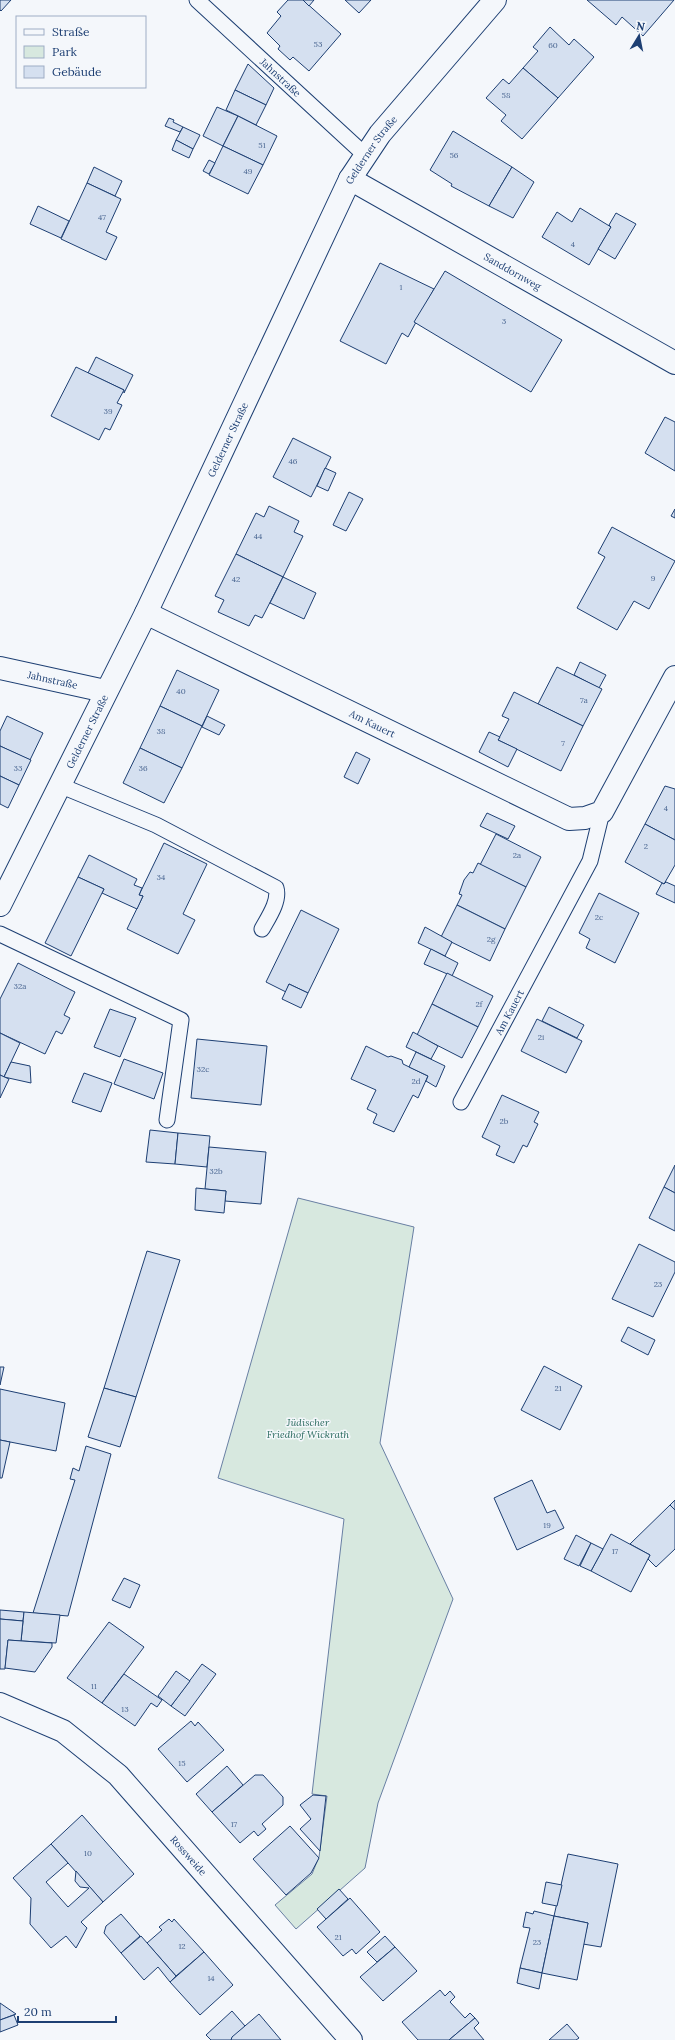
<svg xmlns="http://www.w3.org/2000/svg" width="675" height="2040" font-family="Lora,serif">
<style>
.green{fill:#d7e8df;stroke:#687fa3}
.building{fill:#d5e0f0;stroke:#1d3f73}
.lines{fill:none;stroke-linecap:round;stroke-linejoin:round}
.lane-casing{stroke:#1d3f73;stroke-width:17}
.street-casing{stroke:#1d3f73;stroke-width:24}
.secondary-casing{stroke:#1d3f73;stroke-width:24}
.lane{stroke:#f4f7fb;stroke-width:15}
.street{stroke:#f4f7fb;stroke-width:22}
.secondary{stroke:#f4f7fb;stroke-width:22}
.labels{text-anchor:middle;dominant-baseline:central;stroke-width:3;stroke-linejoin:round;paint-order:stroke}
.number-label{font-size:8px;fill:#4b6792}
.street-label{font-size:10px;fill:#1d3f73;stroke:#f4f7fb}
.park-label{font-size:10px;font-style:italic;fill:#2c6c60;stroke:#f4f7fb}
</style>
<rect width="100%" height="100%" fill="#f4f7fb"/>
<path class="green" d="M298 1198 414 1227 380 1443 453 1599 378 1803 365 1868 296 1929 275 1905 312 1874 319 1857 327 1796 312 1794 344 1519 218 1478Z"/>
<g class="building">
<path d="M0 0H11L1 11 0 10Z"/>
<path d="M288 0H303L341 34 309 71 293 57 290 60 278 49 280 46 267 33 281 16 277 12Z"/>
<path d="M303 0H314L309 6Z"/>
<path d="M345 0H371L359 13Z"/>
<path d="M587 0H674L643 36 622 17 616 25Z"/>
<path d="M550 27 569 45 574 39 594 57 558 98 523 68 538 51 533 47Z"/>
<path d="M248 64 274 88 266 105 235 90Z"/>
<path d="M523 68 558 98 522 139 501 121 506 115 486 98 503 79 509 84Z"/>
<path d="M235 90 266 105 256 125 226 110Z"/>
<path d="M217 107 238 116 223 146 203 136Z"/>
<path d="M238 116 277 136 263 165 223 146Z"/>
<path d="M169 118 174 120 173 122 183 127 180 132 165 126Z"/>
<path d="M183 127 200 135 193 149 176 140Z"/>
<path d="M453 131 512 167 489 206 451 186 452 184 430 170Z"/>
<path d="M176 140 193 149 189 158 172 150Z"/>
<path d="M223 146 263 165 248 194 209 175Z"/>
<path d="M209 160 215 163 209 174 203 171Z"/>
<path d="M94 167 122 181 115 196 87 183Z"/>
<path d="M512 167 534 182 513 218 489 206Z"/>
<path d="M87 183 121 199 106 232 117 237 106 260 61 239Z"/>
<path d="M38 206 69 221 61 238 30 224Z"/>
<path d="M580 208 611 227 589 265 542 237 557 212 572 222Z"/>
<path d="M616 213 636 224 615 259 598 249 611 227 609 225Z"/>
<path d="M380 263 434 289 408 337 402 333 386 364 340 341Z"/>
<path d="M445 271 562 340 531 392 414 322Z"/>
<path d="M96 357 133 375 124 393V390L88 373Z"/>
<path d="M76 367 124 390 117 403 122 405 110 430 105 428 99 440 51 416Z"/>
<path d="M665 417 675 422V471L645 453Z"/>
<path d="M293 438 331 457 311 497 273 477Z"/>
<path d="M325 468 336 473 328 491 317 486Z"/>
<path d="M349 492 363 499 346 531 333 525Z"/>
<path d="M269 506 299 521 294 532 303 536 283 577 236 554 256 513 264 517Z"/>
<path d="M675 509V518L671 516Z"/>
<path d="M612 527 675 561 649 609 634 601 617 630 577 608 605 557 598 553Z"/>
<path d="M236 554 283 577 262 618 255 615 249 626 218 612 224 600 215 596Z"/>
<path d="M283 577 316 593 304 619 270 603Z"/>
<path d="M580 662 606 675 599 688 574 675Z"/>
<path d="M557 667 602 689 583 726 538 704Z"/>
<path d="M177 670 219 690 202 726 160 706Z"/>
<path d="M514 692 583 726 561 771 498 740 509 719 502 716Z"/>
<path d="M160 706 202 726 182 768 140 748Z"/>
<path d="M7 716 43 733 30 760 0 746V731Z"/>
<path d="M207 716 225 725 219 735 202 727Z"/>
<path d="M489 732 500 737 498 740 517 749 508 767 479 752Z"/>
<path d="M0 746 31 760 19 785 0 776Z"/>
<path d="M140 748 182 768 164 803 123 783Z"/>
<path d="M356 752 370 759 358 784 344 777Z"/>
<path d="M0 776 19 785 8 808 0 804Z"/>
<path d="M665 786 675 789V840L645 824Z"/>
<path d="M487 813 515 826 508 839 480 826Z"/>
<path d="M645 824 675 840V865L664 884 625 862Z"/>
<path d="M496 834 541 857 526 887 480 865Z"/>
<path d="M164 843 207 864 183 914 195 920 178 954 127 929 143 896 139 895Z"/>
<path d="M89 855 137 879 134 885 142 888 139 895 143 896 137 909 102 893 104 889 78 877Z"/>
<path d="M478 863 526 887 505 929 457 905 462 895 459 894 464 880 470 872 473 873Z"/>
<path d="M78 877 104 889 71 956 45 943Z"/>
<path d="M666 882 675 886V903L656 894 662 883 664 884Z"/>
<path d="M599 893 639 913 615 963 586 948 590 939 579 933Z"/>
<path d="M457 905 505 929 490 961 441 937Z"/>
<path d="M301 910 339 929 308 993 289 984 286 992 266 982Z"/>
<path d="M425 927 452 942 445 956 418 943Z"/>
<path d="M431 949 458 963 452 976 424 964Z"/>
<path d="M18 963 75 992 64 1015 70 1018 62 1034 56 1031 45 1054 0 1033V999Z"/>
<path d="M447 973 493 996 478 1027 432 1004Z"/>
<path d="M289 984 308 993 301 1008 282 999Z"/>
<path d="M432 1004 478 1027 462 1058 417 1035Z"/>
<path d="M549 1007 584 1025 577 1038 542 1021Z"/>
<path d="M110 1009 136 1018 120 1057 94 1047Z"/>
<path d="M537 1019 582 1041 566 1073 521 1051Z"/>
<path d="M413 1032 438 1046 431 1059 406 1047Z"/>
<path d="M0 1033 20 1043 4 1077 0 1075Z"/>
<path d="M197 1039 267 1046 261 1105 191 1098Z"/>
<path d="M366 1046 388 1057 391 1056 402 1060 403 1064 428 1076 418 1098 413 1095 394 1132 373 1123 377 1114 367 1109 376 1090 351 1079Z"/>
<path d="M416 1052 445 1066 436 1087 426 1081 428 1076 409 1067Z"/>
<path d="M124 1059 163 1073 154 1099 114 1084Z"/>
<path d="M11 1062 30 1066 31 1083 4 1077Z"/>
<path d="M84 1073 112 1083 101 1112 72 1102Z"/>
<path d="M0 1075 9 1079 0 1098Z"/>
<path d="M502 1095 539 1112 534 1122 538 1124 527 1147 523 1145 514 1163 496 1155 500 1146 482 1137Z"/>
<path d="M150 1130 178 1133 175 1164 146 1162Z"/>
<path d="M178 1133 210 1136 207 1167 175 1164Z"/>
<path d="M209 1147 266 1152 261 1204 225 1201 226 1191 205 1189Z"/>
<path d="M675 1165V1193L664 1187Z"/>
<path d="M664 1187 675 1193V1231L649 1218Z"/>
<path d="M196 1188 226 1191 224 1213 195 1210Z"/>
<path d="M639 1244 675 1262V1272L653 1317 612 1299Z"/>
<path d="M147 1251 180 1260 136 1397 104 1388Z"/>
<path d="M628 1327 655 1340 648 1355 621 1341Z"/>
<path d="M544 1366 582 1386 560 1430 521 1410Z"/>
<path d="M0 1367H4L0 1385Z"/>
<path d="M104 1388 136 1397 120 1447 88 1437Z"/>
<path d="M0 1389 65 1403 56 1451 0 1440Z"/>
<path d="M0 1440 10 1442 2 1478H0Z"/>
<path d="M86 1446 111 1454 68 1616 33 1613 75 1480 70 1479 73 1468 79 1471Z"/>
<path d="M532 1480 547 1513 555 1510 564 1528 517 1550 494 1498Z"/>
<path d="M675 1500V1510L670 1505Z"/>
<path d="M670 1505 675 1510V1549L656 1567 648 1559 650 1555 630 1544Z"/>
<path d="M611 1534 650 1555 631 1592 591 1571Z"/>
<path d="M576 1535 591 1543 579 1566 564 1559Z"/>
<path d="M591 1543 603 1549 591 1571 580 1566Z"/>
<path d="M124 1578 140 1585 130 1608 112 1600Z"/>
<path d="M0 1610 24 1612 23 1621 0 1619Z"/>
<path d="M24 1612 60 1615 56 1643 21 1641Z"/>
<path d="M0 1619 23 1621 21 1641 8 1640 5 1669H0Z"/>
<path d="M109 1622 144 1647 102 1703 67 1678Z"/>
<path d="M8 1640 52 1643V1647L35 1672 5 1668Z"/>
<path d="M202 1664 216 1674 185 1716 171 1706Z"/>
<path d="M176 1671 190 1681 171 1706 158 1696Z"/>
<path d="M124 1674 162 1700 157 1707 151 1703 135 1726 102 1703Z"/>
<path d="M191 1721 195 1726 198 1722 224 1750 187 1782 158 1749Z"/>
<path d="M227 1766 243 1785 212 1812 196 1794Z"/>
<path d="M255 1775H263L283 1797V1805L262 1824 266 1829 258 1836 254 1831 240 1843 212 1812Z"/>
<path d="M313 1795 326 1796 320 1851 300 1829 311 1819 300 1805Z"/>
<path d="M82 1815 134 1874 103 1902 51 1844Z"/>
<path d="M290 1826 319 1858 311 1873 286 1895 253 1859Z"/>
<path d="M51 1844 68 1863 46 1882 68 1907 89 1888 80 1887 75 1881 76 1871 103 1902 81 1922 87 1928 76 1948 66 1936 51 1948 30 1924 31 1898 13 1878Z"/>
<path d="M568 1854 618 1864 601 1947 583 1944 588 1923 554 1916Z"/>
<path d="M546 1882 562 1885 557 1906 542 1903Z"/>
<path d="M339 1889 348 1899 326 1919 317 1909Z"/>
<path d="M350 1898 380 1932 356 1954 352 1949 343 1956 317 1927Z"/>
<path d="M534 1911 554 1916 542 1973 520 1968 530 1928 523 1927 526 1912 533 1914Z"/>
<path d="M121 1914 140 1936 121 1953 104 1933 106 1926Z"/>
<path d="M554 1916 588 1923 577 1980 542 1973Z"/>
<path d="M169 1919 172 1922 174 1919 204 1952 176 1976 147 1943 162 1930 159 1927Z"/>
<path d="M141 1936 176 1976 170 1982 158 1967 144 1980 121 1953Z"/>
<path d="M385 1936 395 1947 377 1962 367 1952Z"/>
<path d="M395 1947 417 1971 383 2001 360 1977Z"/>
<path d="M204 1952 233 1985 200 2015 170 1982Z"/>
<path d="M520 1968 542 1973 539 1989 517 1983Z"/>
<path d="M440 1990 445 1996 450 1991 455 1997 450 2002 465 2018 470 2013 475 2018 449 2040H418L402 2022Z"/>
<path d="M0 2003 16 2014 0 2020Z"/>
<path d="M232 2011 245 2026 231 2040H211L206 2035Z"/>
<path d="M259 2014 281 2040H231L232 2037Z"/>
<path d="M14 2015 18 2025 0 2032V2020Z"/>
<path d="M475 2018 479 2023 474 2028 484 2040H449Z"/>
<path d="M567 2024 579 2038 576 2040H549Z"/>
</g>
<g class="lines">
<g class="lane-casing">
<g id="lane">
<path id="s1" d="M197 0 365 155"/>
<path d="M59 785 156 825 276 888C280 901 268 918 262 929"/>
<path d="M0 934 181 1020 167 1120"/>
<path id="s2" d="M461 1102 590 861 602 812"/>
</g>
</g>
<g class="street-casing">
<g id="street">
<path id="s3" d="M350 179 675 363"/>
<path id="s4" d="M146 613 569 819 585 818 602 812 675 677"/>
<path id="s5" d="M0 668 105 691"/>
</g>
</g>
<g class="secondary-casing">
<g id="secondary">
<path id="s6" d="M0 905 146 613 350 179 380 134 495 0"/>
<path id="s7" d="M0 1704 63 1731 118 1775 351 2040"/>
</g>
</g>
<use href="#lane" class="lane"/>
<use href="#street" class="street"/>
<use href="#secondary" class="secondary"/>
</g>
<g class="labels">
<g class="number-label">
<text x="318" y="44">53</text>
<text x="553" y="45">60</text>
<text x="506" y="95">58</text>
<text x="262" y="145">51</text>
<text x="454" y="155">56</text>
<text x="248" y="171">49</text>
<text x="102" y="217">47</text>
<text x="573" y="244">4</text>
<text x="401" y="287">1</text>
<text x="504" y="321">3</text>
<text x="108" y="411">39</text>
<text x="293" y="461">46</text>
<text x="258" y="536">44</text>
<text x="653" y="578">9</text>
<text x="236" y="579">42</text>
<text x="181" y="691">40</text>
<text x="584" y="700">7a</text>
<text x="161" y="731">38</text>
<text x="563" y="743">7</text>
<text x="18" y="768">33</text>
<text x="143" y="768">36</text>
<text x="666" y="808">4</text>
<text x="646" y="846">2</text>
<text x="517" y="855">2a</text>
<text x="161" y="877">34</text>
<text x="599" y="917">2c</text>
<text x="491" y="939">2g</text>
<text x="20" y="986">32a</text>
<text x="479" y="1004">2f</text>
<text x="541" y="1037">2i</text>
<text x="203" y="1069">32c</text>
<text x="416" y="1081">2d</text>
<text x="504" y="1121">2b</text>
<text x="216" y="1171">32b</text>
<text x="658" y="1284">23</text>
<text x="558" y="1388">21</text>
<text x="547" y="1525">19</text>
<text x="615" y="1551">17</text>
<text x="94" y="1686">11</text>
<text x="125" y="1709">13</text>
<text x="182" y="1763">15</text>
<text x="234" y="1824">17</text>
<text x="88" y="1853">10</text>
<text x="338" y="1937">21</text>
<text x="537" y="1942">23</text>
<text x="182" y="1946">12</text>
<text x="211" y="1978">14</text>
</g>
<g class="street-label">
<text stroke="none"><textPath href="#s1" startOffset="114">Jahnstraße</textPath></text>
<text stroke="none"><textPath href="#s6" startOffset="842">Gelderner Straße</textPath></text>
<text stroke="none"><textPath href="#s3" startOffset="187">Sanddornweg</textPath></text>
<text stroke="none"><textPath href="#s6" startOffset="518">Gelderner Straße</textPath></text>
<text stroke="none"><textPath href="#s5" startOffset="54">Jahnstraße</textPath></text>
<text stroke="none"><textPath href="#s4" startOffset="252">Am Kauert</textPath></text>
<text stroke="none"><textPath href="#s6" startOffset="194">Gelderner Straße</textPath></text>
<text stroke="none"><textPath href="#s2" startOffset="102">Am Kauert</textPath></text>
<text stroke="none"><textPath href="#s7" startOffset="246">Rossweide</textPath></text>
</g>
<g class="park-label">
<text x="308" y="1422">Jüdischer<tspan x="308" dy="12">Friedhof Wickrath</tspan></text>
</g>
</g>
<rect x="16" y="16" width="130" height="72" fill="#f4f7fb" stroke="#9eadc5"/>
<rect x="24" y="29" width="20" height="6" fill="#f4f7fb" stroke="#9eadc5"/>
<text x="52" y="36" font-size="12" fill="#1d3f73">Straße</text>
<rect x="24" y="46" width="20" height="12" fill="#d7e8df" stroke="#9eadc5"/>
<text x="52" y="56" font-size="12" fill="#1d3f73">Park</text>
<rect x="24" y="66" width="20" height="12" fill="#d5e0f0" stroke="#9eadc5"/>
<text x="52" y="76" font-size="12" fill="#1d3f73">Gebäude</text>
<g transform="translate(639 36) rotate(10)" stroke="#f4f7fb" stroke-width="3" paint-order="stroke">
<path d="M0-3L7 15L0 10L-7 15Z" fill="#1d3f73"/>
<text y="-6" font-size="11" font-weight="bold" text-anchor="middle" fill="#1d3f73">N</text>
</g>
<path d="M18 2016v6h98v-6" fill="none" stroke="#1d3f73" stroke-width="2"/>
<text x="24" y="2016" font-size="12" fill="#1d3f73" stroke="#f4f7fb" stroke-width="3" paint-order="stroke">20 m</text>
</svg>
